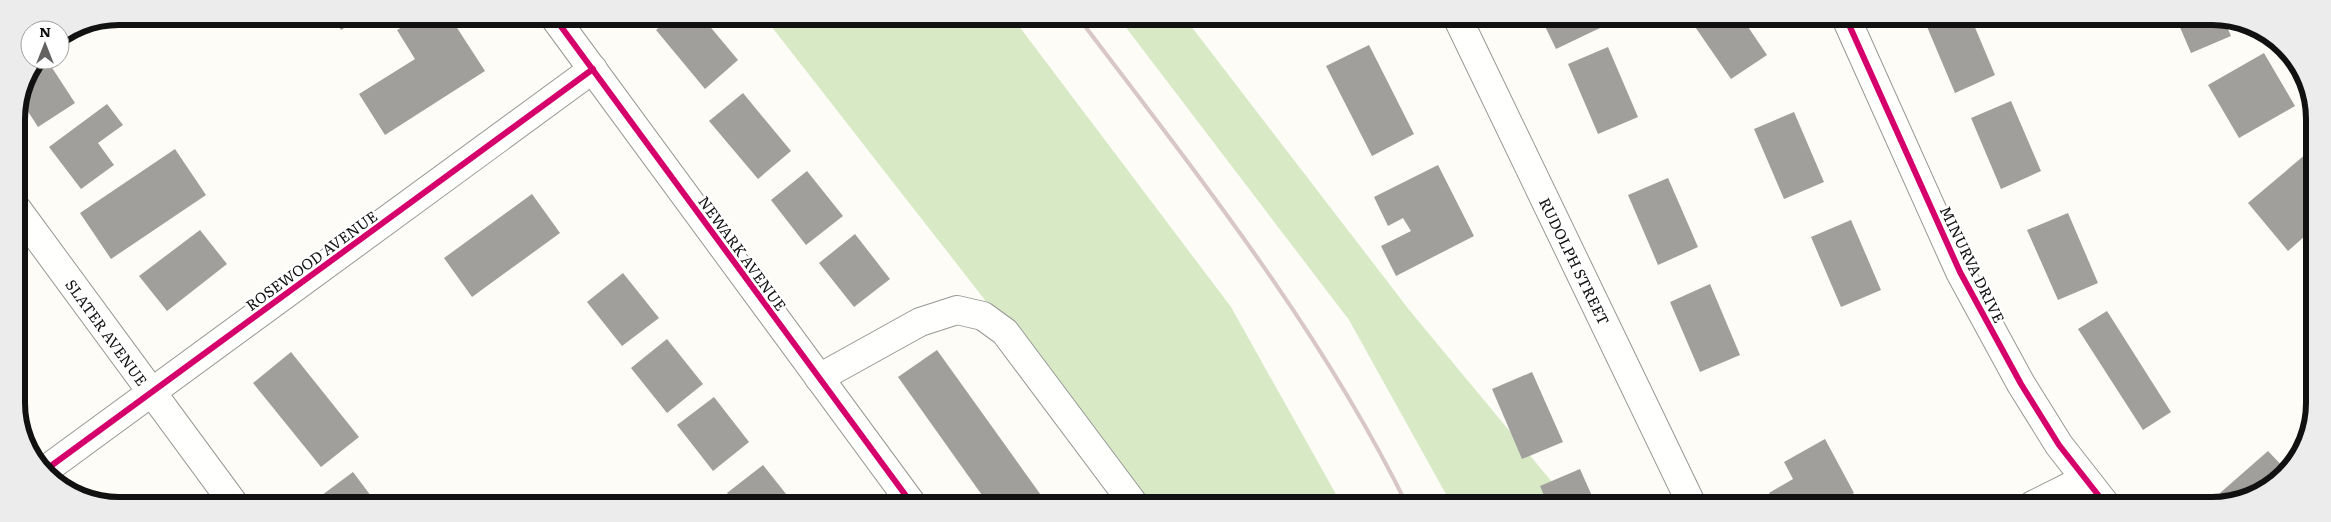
<svg xmlns="http://www.w3.org/2000/svg" width="2331" height="522" font-family="Literata,serif">
<style>
.forest{fill:#d8eac5}
.building{fill:#a19f9c}
.lines{fill:none;stroke-linecap:round;stroke-linejoin:round}
.minor-casing{stroke:#979795;stroke-width:30}
.minor{stroke:#fffffe;stroke-width:28}
.rail{stroke:#d9c6c7;stroke-width:4}
.cycleway-casing{stroke:#fff;stroke-width:9}
.cycleway{stroke:#d6006c;stroke-width:6}
.labels{text-anchor:middle;dominant-baseline:central;stroke-width:5;stroke-linejoin:round;paint-order:stroke}
.street-label{font-size:15px;fill:#111;stroke:#fff}
.rim{fill:none;stroke:#111;stroke-width:6}
</style>
<rect width="100%" height="100%" fill="#fdfcf7"/>
<g class="forest">
<path d="M764 17H1012L1231 307 1342 505H1145Z"/>
<path d="M1118 17H1184L1410 311 1571 505H1452L1349 320Z"/>
</g>
<g class="building">
<path d="M333 16H363L341 30Z"/>
<path d="M419 17H450L485 71 385 135 359 94 415 59 397 30Z"/>
<path d="M672 17H702L738 60 705 89 656 30Z"/>
<path d="M1541 18H1594L1600 28 1556 49Z"/>
<path d="M1689 18H1742L1767 55 1731 79Z"/>
<path d="M1935 18H1971L1995 75 1955 93 1925 22Z"/>
<path d="M2176 18H2223L2231 36 2191 53Z"/>
<path d="M1369 45 1414 134 1372 156 1326 66Z"/>
<path d="M1608 47 1638 117 1598 134 1568 64Z"/>
<path d="M2264 53 2295 106 2239 138 2208 85Z"/>
<path d="M37 60H47L75 103 38 127 20 99 24 80Z"/>
<path d="M743 93 791 151 758 179 709 121Z"/>
<path d="M2011 101 2041 171 2001 189 1971 118Z"/>
<path d="M107 104 123 125 98 143 114 165 81 189 49 147Z"/>
<path d="M1794 112 1824 182 1784 199 1754 129Z"/>
<path d="M2313 148V229L2288 251 2248 203Z"/>
<path d="M175 149 206 195 111 259 80 213Z"/>
<path d="M1438 165 1474 236 1396 276 1381 246 1411 231 1403 218 1388 226 1374 197Z"/>
<path d="M807 171 843 216 806 245 771 200Z"/>
<path d="M1668 178 1698 247 1658 265 1628 195Z"/>
<path d="M532 194 560 233 472 297 444 258Z"/>
<path d="M2068 213 2098 283 2058 300 2027 230Z"/>
<path d="M1851 220 1881 290 1841 307 1811 237Z"/>
<path d="M200 230 227 264 167 311 139 276Z"/>
<path d="M855 234 890 279 854 307 819 263Z"/>
<path d="M623 273 659 318 622 346 587 302Z"/>
<path d="M1710 284 1740 355 1700 372 1670 302Z"/>
<path d="M2107 311 2171 412 2143 430 2078 329Z"/>
<path d="M667 339 703 384 667 413 631 368Z"/>
<path d="M937 350 1048 505H989L898 377Z"/>
<path d="M291 352 359 437 321 467 253 383Z"/>
<path d="M1532 372 1563 442 1522 459 1492 389Z"/>
<path d="M714 397 749 442 713 471 677 425Z"/>
<path d="M1825 439 1854 493 1832 505H1775L1769 493 1793 479 1784 462Z"/>
<path d="M2268 451 2286 470 2280 480 2228 502 2220 493Z"/>
<path d="M763 465 794 504H735L727 493Z"/>
<path d="M1580 469 1596 505H1548L1540 486Z"/>
<path d="M353 472 377 504H316L314 501Z"/>
</g>
<g class="lines">
<g class="minor-casing">
<g id="minor">
<path d="M554 17 912 504"/>
<path d="M1457 17 1692 505"/>
<path d="M1846 18 1960 272 2021 384 2059 445 2106 505"/>
<path d="M17 209 234 504"/>
<path d="M819 378 920 322 957 310 983 316 1005 332 1133 503"/>
<path d="M44 471 593 69"/>
<path d="M2033 505 2085 479"/>
</g>
</g>
<use href="#minor" class="minor"/>
<path class="rail" d="M1078 17C1196 173 1320 328 1407 505"/>
<g class="cycleway-casing">
<g id="cycleway">
<path d="M554 17 912 504"/>
<path d="M1846 18 1960 272 2021 384 2059 445 2106 505"/>
<path d="M44 471 593 69"/>
</g>
</g>
<use href="#cycleway" class="cycleway"/>
</g>
<g class="labels">
<g class="street-label">
<text transform="translate(743 253) rotate(54)">NEWARK AVENUE</text>
<text transform="translate(311 260) rotate(-36)">ROSEWOOD AVENUE</text>
<text transform="translate(1575 261) rotate(64)">RUDOLPH STREET</text>
<text transform="translate(1973 264) rotate(64)">MINURVA DRIVE</text>
<text transform="translate(107 332) rotate(54)">SLATER AVENUE</text>
</g>
</g>
<path d="M0 0H2331V522H0ZM119 25H2212A94 94 0 0 1 2306 119V403A94 94 0 0 1 2212 497H119A94 94 0 0 1 25 403V119A94 94 0 0 1 119 25Z" fill="#ececec" fill-rule="evenodd"/>
<path class="rim" d="M119 25H2212A94 94 0 0 1 2306 119V403A94 94 0 0 1 2212 497H119A94 94 0 0 1 25 403V119A94 94 0 0 1 119 25Z"/>
<g transform="translate(45 45)"><circle r="24" fill="#ffffff" stroke="#a0a0a0"/>
<path d="M0-4L9 19L0 12L-9 19Z" fill="#646362"/>
<text y="-8" font-size="14" font-weight="bold" text-anchor="middle" fill="#111111">N</text>
</g>
</svg>
